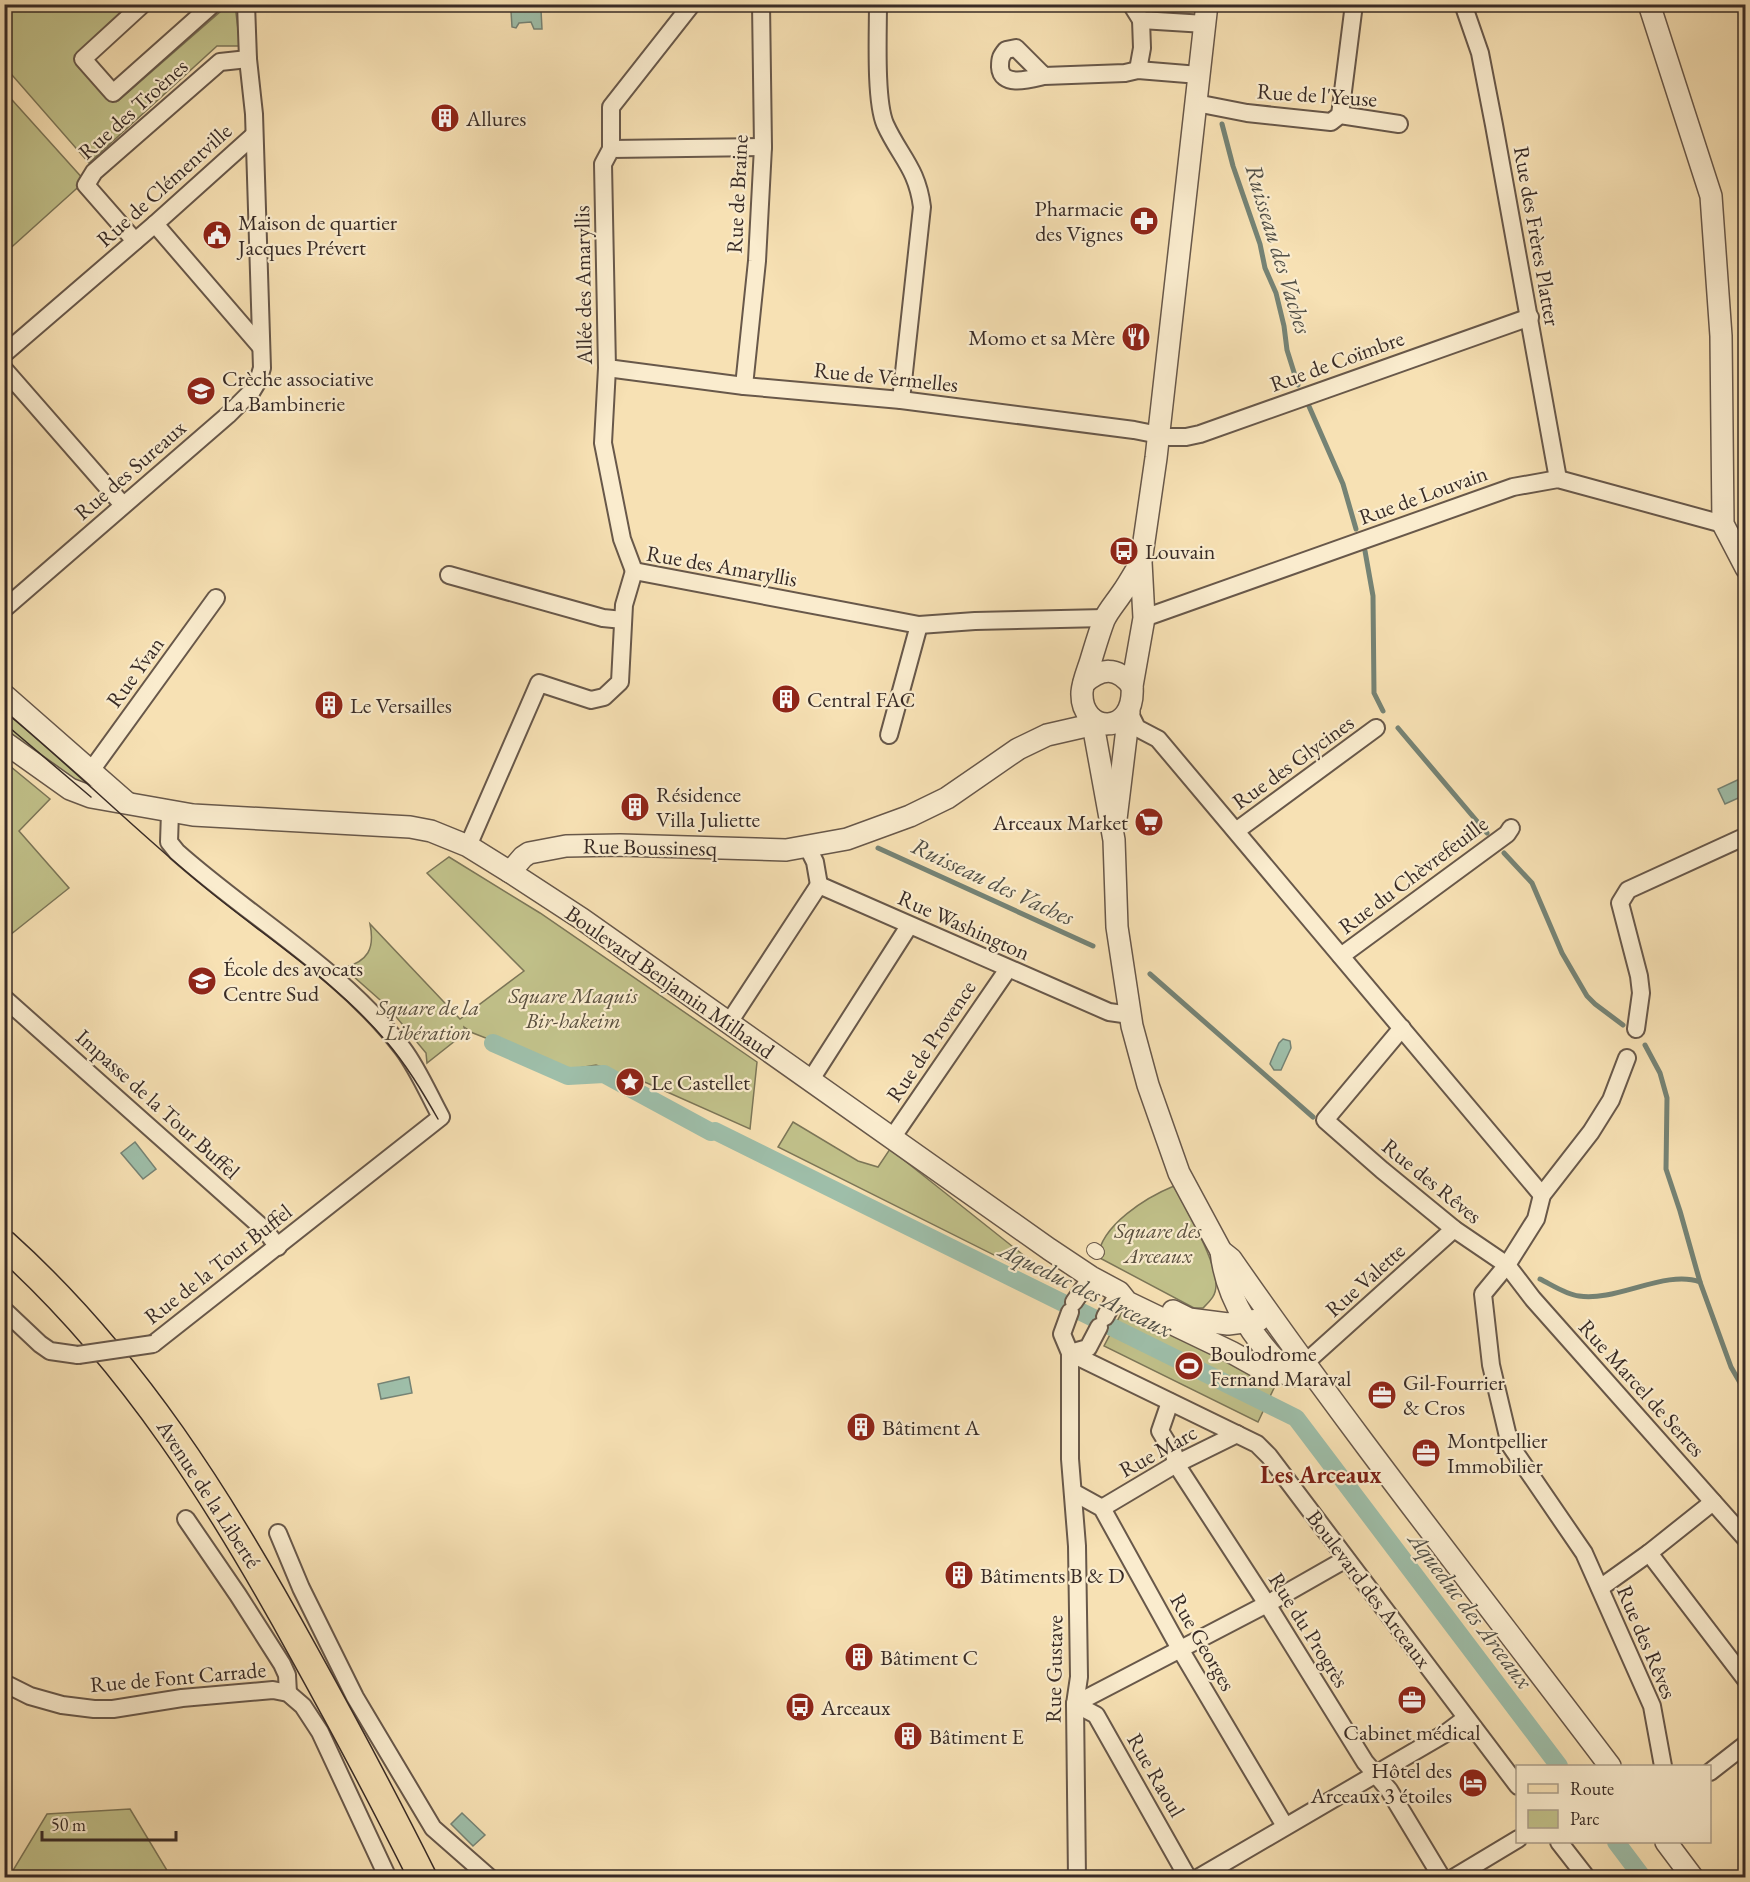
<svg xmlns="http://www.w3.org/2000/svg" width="1750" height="1882" font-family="'EB Garamond',serif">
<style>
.green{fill:#c1c18a;stroke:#7c7658;stroke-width:1.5}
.water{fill:#9ebea9;stroke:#758375;stroke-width:1.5}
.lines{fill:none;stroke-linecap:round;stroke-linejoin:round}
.stream{stroke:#758375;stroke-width:5}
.canal{stroke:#9ebea9;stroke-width:18}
.pedestrian-casing{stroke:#68584a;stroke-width:16}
.minor-casing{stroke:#68584a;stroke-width:20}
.tertiary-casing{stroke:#68584a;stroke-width:24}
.primary-casing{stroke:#382b26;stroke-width:30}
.pedestrian{stroke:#faecce;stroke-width:14}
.minor{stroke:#faecce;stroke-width:16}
.tertiary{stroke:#faecce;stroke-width:21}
.primary{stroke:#f7e1b4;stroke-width:27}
.tram{stroke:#382b26;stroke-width:1.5}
.minor-bridge-casing{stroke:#68584a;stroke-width:20;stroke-linecap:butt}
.minor-bridge{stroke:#faecce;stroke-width:16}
.labels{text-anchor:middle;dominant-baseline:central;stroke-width:4.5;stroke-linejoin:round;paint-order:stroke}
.street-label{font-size:22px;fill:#382b26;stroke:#faecce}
.poi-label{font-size:22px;fill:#382b26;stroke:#faecce;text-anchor:start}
.park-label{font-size:22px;font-style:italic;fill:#5a503f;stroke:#faecce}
.water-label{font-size:24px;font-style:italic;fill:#525047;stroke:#faecce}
.neighbourhood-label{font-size:24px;font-weight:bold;fill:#7a1f14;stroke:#faecce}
</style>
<rect width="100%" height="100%" fill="#f7e1b4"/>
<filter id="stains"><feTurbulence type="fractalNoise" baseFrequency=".00333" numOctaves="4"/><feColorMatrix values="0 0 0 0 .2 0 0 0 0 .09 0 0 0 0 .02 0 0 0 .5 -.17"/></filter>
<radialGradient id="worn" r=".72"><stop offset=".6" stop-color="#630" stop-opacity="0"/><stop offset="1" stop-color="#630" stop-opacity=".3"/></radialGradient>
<g class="green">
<path d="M4 5H129L76 55 118 101 228 5H235L240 46H217L89 163 5 67Z"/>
<path d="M4 91 85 181 5 253H4Z"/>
<path d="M4 702 109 797 88 791 5 736Z"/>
<path d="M5 762 50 799 19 831 69 888 5 939Z"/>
<path d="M449 857 540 913 757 1062 750 1129 647 1083 596 1065 567 1070 473 1033 464 1027 465 1033 427 1063 426 1053 388 1007 344 968C368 961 375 949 370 924L460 1019 524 971 427 873Z"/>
<path d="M793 1122 858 1161 878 1167 890 1149 1027 1258 1022 1269 778 1147Z"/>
<path d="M1174 1186C1185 1207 1217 1262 1216 1285 1216 1296 1210 1301 1203 1308H1194L1098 1257C1101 1225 1147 1197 1174 1186Z"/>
<path d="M1123 1310 1275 1386 1258 1422 1104 1346Z"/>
<path d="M130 1809 171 1877H9L47 1814Z"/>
</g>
<g class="water">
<path d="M541 10 542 29H534L531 22 519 23 516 28 512 27 511 11Z"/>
<path d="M1744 777 1745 795 1725 804 1718 789Z"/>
<path d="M1283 1039 1290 1041 1291 1048 1281 1070H1274L1270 1064 1271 1061 1279 1043Z"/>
<path d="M135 1142 156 1169 143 1179 121 1153Z"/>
<path d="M409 1377 412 1393 381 1399 378 1384Z"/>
<path d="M462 1813 485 1835 473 1846 451 1824Z"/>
</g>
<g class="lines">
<g class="stream">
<path d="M1222 124 1233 166 1260 244 1265 268 1276 293 1284 326 1287 350 1298 385"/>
<path d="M1308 404 1343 484 1356 529"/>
<path d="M1365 551 1373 596 1374 693 1383 711"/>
<path d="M1398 728 1487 833"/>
<path d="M878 848 1093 946"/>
<path d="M1504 853 1532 883 1562 953 1587 996 1595 1004 1623 1025"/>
<path d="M1150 974 1313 1117"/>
<path d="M1645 1045 1660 1073 1667 1098 1666 1169 1680 1211 1700 1282 1731 1367 1746 1393"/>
<path d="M1540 1279C1552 1285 1567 1295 1579 1296 1616 1302 1666 1269 1700 1282"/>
</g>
<g class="canal">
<path d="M493 1043 568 1076 604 1074 711 1132 715 1131 1296 1418 1559 1766"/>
<path d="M1616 1842 1643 1878"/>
</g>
<g class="pedestrian-casing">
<path id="pedestrian" d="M1094 1250 1097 1252"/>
</g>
<g class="minor-casing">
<g id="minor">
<path d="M143 4 83 59 113 93 213 4"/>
<path d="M878 4C878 33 875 100 885 124 900 157 917 168 922 207L901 400"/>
<path d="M1131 4 1141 20 1205 24"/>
<path d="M1463 4 1480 53 1494 125 1558 479"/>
<path d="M1138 70 1142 48 1141 20"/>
<path d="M1044 76C1031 79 1001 88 1000 67 1000 58 1001 56 1006 50L1016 48 1044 76 1125 73 1138 70 1199 75"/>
<path d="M1196 103 1247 113 1331 122 1340 115 1399 124"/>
<path d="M1340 115 1354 4"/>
<path d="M611 149V107L692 4"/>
<path d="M155 224 261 347"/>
<path d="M135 241 86 185 94 172 220 62 248 59"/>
<path d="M4 354 155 224 253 136"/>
<path d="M607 368 744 386 901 400 1134 430 1169 437H1186L1200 434 1530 317"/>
<path d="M4 369 123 505"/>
<path d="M744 386 757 261 763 147 761 4"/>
<path d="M634 571 622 539 603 443 607 368 603 164 611 149 763 147"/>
<path d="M634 571 919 625 975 621 1105 618"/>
<path d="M449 575 603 618 623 620"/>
<path d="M4 609 228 415 252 391 258 381 262 368 254 114 248 59 246 4"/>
<path d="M1144 618 1513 487 1558 479 1723 524"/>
<path d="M1129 712 1137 728 1158 739 1542 1195"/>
<path d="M889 735 919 625"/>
<path d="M90 772 216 598"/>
<path d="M1236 831 1376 728"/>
<path d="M468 846 539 683 591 700 604 697 620 682 624 605 634 571"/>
<path d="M808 848 815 862 819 885"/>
<path d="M819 885 1109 1012 1130 1015"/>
<path d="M1341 956 1507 834 1511 828"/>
<path d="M4 998 265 1230 278 1247"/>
<path d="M728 1024 819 885"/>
<path d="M1402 1028 1325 1120 1382 1170 1454 1229 1507 1265 1533 1299 1746 1539"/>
<path d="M1636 1029 1641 993 1639 976 1620 903 1628 890 1746 836"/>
<path d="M1627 1058 1611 1100 1591 1132 1542 1195 1536 1219 1507 1265 1483 1294 1491 1365 1510 1445 1584 1553 1652 1706 1663 1766"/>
<path d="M810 1081 909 926"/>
<path d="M892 1138 1008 969"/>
<path d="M1074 1302 1091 1277"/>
<path d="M4 1310 40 1344 50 1351 78 1355"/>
<path d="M1070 1312 1062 1334 1070 1353V1459L1077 1546 1079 1677 1075 1704 1077 1878"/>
<path d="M1105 1317 1119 1292"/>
<path d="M153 1344 441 1117C429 1095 418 1069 403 1049 342 969 251 918 177 852L169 842 170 812"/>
<path d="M1070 1353 1257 1444 1269 1456 1518 1786"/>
<path d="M1070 1353 1088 1348 1099 1327"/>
<path d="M1305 1363 1454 1229"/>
<path d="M1170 1402 1160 1431 1174 1454 1176 1464 1267 1604 1365 1762 1389 1790 1442 1878"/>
<path d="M1073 1492 1102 1508 1180 1649 1285 1826"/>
<path d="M1102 1508 1176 1464 1237 1434"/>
<path d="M186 1519 238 1595 282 1664 287 1675 288 1693"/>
<path d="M278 1533 301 1588 355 1697 433 1828 490 1878"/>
<path d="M1649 1553 1746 1680"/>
<path d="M1600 1588 1649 1553 1713 1502"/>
<path d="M4 1683 30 1696 62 1705 94 1709H113L182 1698 273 1690 288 1693 303 1706 320 1732 388 1878"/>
<path d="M1075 1704 1267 1604 1346 1559"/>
<path d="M1075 1704 1096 1715 1188 1878"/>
<path d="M1710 1772 1746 1744"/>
<path d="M1559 1842 1587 1878"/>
<path d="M1198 1878 1446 1733 1466 1718"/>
<path d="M1453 1878 1518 1839"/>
</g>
</g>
<g class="tertiary-casing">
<g id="tertiary">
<path d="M1649 4 1711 196 1721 336 1723 524 1746 568"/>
<path d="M1141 562C1135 572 1129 583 1122 593 1116 602 1108 611 1104 620 1099 633 1095 647 1091 660 1088 670 1083 681 1082 692 1080 734 1136 737 1132 686L1144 618 1141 562 1156 458 1207 4"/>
<path d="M1084 683C1101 668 1117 666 1132 686"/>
<path d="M4 695 126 802"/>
<path d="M1092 719 1114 840 1117 927 1132 1026 1148 1085 1179 1173 1221 1251 1231 1259C1351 1432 1483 1598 1610 1766"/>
<path d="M4 742 70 789 91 797 193 815 410 827 431 831 468 846 510 872 582 919 1049 1249 1091 1277 1119 1292 1127 1302 1231 1352 1258 1367 1291 1375"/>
<path d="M1116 819 1129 712"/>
<path d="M510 872 523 857 529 853 566 846 620 845 786 850 847 839 910 816 947 798 1018 749 1047 735 1082 727 1092 719"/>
<path d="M1221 1251C1226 1300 1256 1344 1292 1376"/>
<path d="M1173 1311 1189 1319 1228 1324 1259 1320"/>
<path d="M1666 1842 1693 1878"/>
</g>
</g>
<g class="primary-casing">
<path id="primary" d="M4 1244C132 1359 222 1503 304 1653 345 1727 385 1802 423 1878"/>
</g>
<use href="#pedestrian" class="pedestrian"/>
<use href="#minor" class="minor"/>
<use href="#tertiary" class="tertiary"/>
<use href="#primary" class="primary"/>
<g class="tram">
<path d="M4 711C72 767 134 829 202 885 263 936 333 979 385 1040 406 1064 422 1091 438 1119"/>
<path d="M4 723 91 797"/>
</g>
<g class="minor-bridge-casing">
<path id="minor-bridge" d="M78 1355 153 1344"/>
</g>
<use href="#minor-bridge" class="minor-bridge"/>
</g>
<defs>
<g id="building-disc" transform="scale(1.5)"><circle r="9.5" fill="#8f2418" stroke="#faecce"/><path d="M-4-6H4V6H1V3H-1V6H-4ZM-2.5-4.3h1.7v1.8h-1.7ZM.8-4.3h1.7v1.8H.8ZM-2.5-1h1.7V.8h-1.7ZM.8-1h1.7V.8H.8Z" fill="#fff"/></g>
<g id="pharmacy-disc" transform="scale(1.5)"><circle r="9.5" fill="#8f2418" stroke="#faecce"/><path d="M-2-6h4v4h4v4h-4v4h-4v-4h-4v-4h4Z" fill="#fff"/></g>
<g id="civic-disc" transform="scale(1.5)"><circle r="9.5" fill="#8f2418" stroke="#faecce"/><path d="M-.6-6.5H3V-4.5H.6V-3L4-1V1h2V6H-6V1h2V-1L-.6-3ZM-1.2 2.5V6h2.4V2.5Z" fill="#fff"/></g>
<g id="restaurant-disc" transform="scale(1.5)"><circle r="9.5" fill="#8f2418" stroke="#faecce"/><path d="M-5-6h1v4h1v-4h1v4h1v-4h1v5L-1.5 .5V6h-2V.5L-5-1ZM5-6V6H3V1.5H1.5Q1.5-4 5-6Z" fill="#fff"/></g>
<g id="school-disc" transform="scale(1.5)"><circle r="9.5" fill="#8f2418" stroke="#faecce"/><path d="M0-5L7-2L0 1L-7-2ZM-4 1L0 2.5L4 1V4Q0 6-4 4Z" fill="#fff"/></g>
<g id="bus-disc" transform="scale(1.5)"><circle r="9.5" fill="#8f2418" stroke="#faecce"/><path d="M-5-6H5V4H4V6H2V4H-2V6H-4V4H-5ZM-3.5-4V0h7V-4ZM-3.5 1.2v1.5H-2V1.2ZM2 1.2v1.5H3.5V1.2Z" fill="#fff"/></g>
<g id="supermarket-disc" transform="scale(1.5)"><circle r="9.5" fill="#8f2418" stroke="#faecce"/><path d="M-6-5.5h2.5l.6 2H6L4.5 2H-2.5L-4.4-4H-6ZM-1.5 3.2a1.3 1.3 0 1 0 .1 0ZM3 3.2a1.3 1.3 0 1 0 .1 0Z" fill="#fff"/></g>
<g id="university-disc" transform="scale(1.5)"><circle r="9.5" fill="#8f2418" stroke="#faecce"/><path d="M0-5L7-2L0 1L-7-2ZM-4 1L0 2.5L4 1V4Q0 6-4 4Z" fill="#fff"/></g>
<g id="sight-disc" transform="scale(1.5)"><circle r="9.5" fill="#8f2418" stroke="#faecce"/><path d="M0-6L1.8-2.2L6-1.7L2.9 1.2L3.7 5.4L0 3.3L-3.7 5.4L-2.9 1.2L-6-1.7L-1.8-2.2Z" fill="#fff"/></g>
<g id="stadium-disc" transform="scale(1.5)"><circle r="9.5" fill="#8f2418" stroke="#faecce"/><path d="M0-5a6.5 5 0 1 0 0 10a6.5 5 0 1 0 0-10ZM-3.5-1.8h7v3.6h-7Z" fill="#fff"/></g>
<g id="office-disc" transform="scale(1.5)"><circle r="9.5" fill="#8f2418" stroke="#faecce"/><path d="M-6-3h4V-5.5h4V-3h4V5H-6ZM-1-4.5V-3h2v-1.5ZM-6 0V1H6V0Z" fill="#fff"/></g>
<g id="hotel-disc" transform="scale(1.5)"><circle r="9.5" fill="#8f2418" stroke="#faecce"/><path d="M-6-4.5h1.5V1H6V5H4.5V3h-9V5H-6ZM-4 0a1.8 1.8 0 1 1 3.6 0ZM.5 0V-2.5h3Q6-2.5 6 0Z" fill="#fff"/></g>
</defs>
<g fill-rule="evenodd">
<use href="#building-disc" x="445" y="118"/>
<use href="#pharmacy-disc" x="1144" y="221"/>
<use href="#civic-disc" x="217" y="235"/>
<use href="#restaurant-disc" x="1136" y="337"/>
<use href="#school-disc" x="201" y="391"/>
<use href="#bus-disc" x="1124" y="551"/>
<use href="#building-disc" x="786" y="699"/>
<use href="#building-disc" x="329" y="705"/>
<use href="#building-disc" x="635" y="807"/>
<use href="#supermarket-disc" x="1149" y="822"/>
<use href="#university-disc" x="202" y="981"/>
<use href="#sight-disc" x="630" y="1082"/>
<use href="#stadium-disc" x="1189" y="1366"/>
<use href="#office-disc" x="1382" y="1395"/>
<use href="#building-disc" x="861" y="1427"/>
<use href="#office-disc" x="1426" y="1453"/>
<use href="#building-disc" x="959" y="1575"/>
<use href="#building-disc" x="859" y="1657"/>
<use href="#office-disc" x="1412" y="1700"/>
<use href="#bus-disc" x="800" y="1707"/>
<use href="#building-disc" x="908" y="1736"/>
<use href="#hotel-disc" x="1473" y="1783"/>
</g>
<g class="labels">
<g class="street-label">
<text transform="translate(1317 95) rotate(4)">Rue de l'Yeuse</text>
<text transform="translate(133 109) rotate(-42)">Rue des Troènes</text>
<text transform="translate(164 185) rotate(-42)">Rue de Clémentville</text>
<text transform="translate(737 194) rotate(-87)">Rue de Braine</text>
<text transform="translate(1537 236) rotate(80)">Rue des Frères Platter</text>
<text transform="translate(583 285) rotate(-91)">Allée des Amaryllis</text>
<text transform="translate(1337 361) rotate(-20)">Rue de Coïmbre</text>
<text transform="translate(886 377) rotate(6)">Rue de Vermelles</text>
<text transform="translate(130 470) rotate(-41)">Rue des Sureaux</text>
<text transform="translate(1423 495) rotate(-20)">Rue de Louvain</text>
<text transform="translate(722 566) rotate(10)">Rue des Amaryllis</text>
<text transform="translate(135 672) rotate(-54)">Rue Yvan</text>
<text transform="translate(1293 762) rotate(-36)">Rue des Glycines</text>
<text transform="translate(650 847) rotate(1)">Rue Boussinesq</text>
<text transform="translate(1413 875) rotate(-37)">Rue du Chèvrefeuille</text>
<text transform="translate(964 925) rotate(24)">Rue Washington</text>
<text transform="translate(670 982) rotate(35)">Boulevard Benjamin Milhaud</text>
<text transform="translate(931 1041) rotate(-56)">Rue de Provence</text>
<text transform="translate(158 1104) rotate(42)">Impasse de la Tour Buffel</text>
<text transform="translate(1432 1181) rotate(39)">Rue des Rêves</text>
<text transform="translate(218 1264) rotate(-38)">Rue de la Tour Buffel</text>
<text transform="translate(1365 1280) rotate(-42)">Rue Valette</text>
<text transform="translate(1642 1388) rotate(48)">Rue Marcel de Serres</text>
<text transform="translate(1158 1451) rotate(-29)">Rue Marc</text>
<text transform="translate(209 1494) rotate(57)">Avenue de la Liberté</text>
<text transform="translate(1369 1589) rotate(53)">Boulevard des Arceaux</text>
<text transform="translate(1309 1630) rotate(58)">Rue du Progrès</text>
<text transform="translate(1203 1642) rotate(60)">Rue Georges</text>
<text transform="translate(1647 1642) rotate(67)">Rue des Rêves</text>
<text transform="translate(1054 1669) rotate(-89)">Rue Gustave</text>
<text transform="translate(178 1677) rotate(-5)">Rue de Font Carrade</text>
<text transform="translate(1156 1775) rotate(60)">Rue Raoul</text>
</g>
<g class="poi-label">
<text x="466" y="118">Allures</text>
<text x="1123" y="208" text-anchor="end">Pharmacie<tspan x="1123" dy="25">des Vignes</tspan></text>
<text x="238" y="222">Maison de quartier<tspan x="238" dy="25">Jacques Prévert</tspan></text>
<text x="1115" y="337" text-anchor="end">Momo et sa Mère</text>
<text x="222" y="378">Crèche associative<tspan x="222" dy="25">La Bambinerie</tspan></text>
<text x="1145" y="551">Louvain</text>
<text x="807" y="699">Central FAC</text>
<text x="350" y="705">Le Versailles</text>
<text x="656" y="794">Résidence<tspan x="656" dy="25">Villa Juliette</tspan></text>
<text x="1128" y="822" text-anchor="end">Arceaux Market</text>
<text x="223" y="968">École des avocats<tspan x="223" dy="25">Centre Sud</tspan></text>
<text x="651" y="1082">Le Castellet</text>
<text x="1210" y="1353">Boulodrome<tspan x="1210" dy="25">Fernand Maraval</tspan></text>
<text x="1403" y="1382">Gil-Fourrier<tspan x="1403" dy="25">&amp; Cros</tspan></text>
<text x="882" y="1427">Bâtiment A</text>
<text x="1447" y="1440">Montpellier<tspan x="1447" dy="25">Immobilier</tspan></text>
<text x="980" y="1575">Bâtiments B &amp; D</text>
<text x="880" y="1657">Bâtiment C</text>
<text x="821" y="1707">Arceaux</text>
<text x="1412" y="1732" text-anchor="middle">Cabinet médical</text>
<text x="929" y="1736">Bâtiment E</text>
<text x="1452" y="1770" text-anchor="end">Hôtel des<tspan x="1452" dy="25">Arceaux 3 étoiles</tspan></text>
</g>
<g class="park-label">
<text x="573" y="995">Square Maquis<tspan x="573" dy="25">Bir-hakeim</tspan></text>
<text x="428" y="1007">Square de la<tspan x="428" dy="25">Libération</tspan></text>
<text x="1158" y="1230">Square des<tspan x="1158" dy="25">Arceaux</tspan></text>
</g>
<g class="water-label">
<text transform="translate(1279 249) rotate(73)">Ruisseau des Vaches</text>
<text transform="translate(993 881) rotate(25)">Ruisseau des Vaches</text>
<text transform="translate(1086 1289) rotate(26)">Aqueduc des Arceaux</text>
<text transform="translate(1471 1610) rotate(53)">Aqueduc des Arceaux</text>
</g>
<g class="neighbourhood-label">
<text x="1321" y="1474">Les Arceaux</text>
</g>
</g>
<rect width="1750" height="1882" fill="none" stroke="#f7e1b4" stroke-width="24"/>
<rect x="6" y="6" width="1738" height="1870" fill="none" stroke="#382b26" stroke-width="3"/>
<rect x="12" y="12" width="1726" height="1858" fill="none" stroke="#382b26" stroke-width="1.5"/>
<rect x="1516" y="1765" width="195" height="78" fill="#faecce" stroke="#ac9f8b" stroke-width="1.5"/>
<rect x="1528" y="1784" width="30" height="9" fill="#f7e1b4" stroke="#ac9f8b" stroke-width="1.5"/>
<text x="1570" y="1795" font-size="18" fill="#382b26">Route</text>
<rect x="1528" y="1810" width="30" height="18" fill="#c1c18a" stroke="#ac9f8b" stroke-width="1.5"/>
<text x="1570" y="1825" font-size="18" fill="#382b26">Parc</text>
<path d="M42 1831v9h134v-9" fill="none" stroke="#382b26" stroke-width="3"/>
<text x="51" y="1831" font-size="18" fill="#382b26" stroke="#faecce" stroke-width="4.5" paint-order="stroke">50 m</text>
<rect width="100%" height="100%" filter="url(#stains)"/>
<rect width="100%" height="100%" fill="url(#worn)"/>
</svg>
